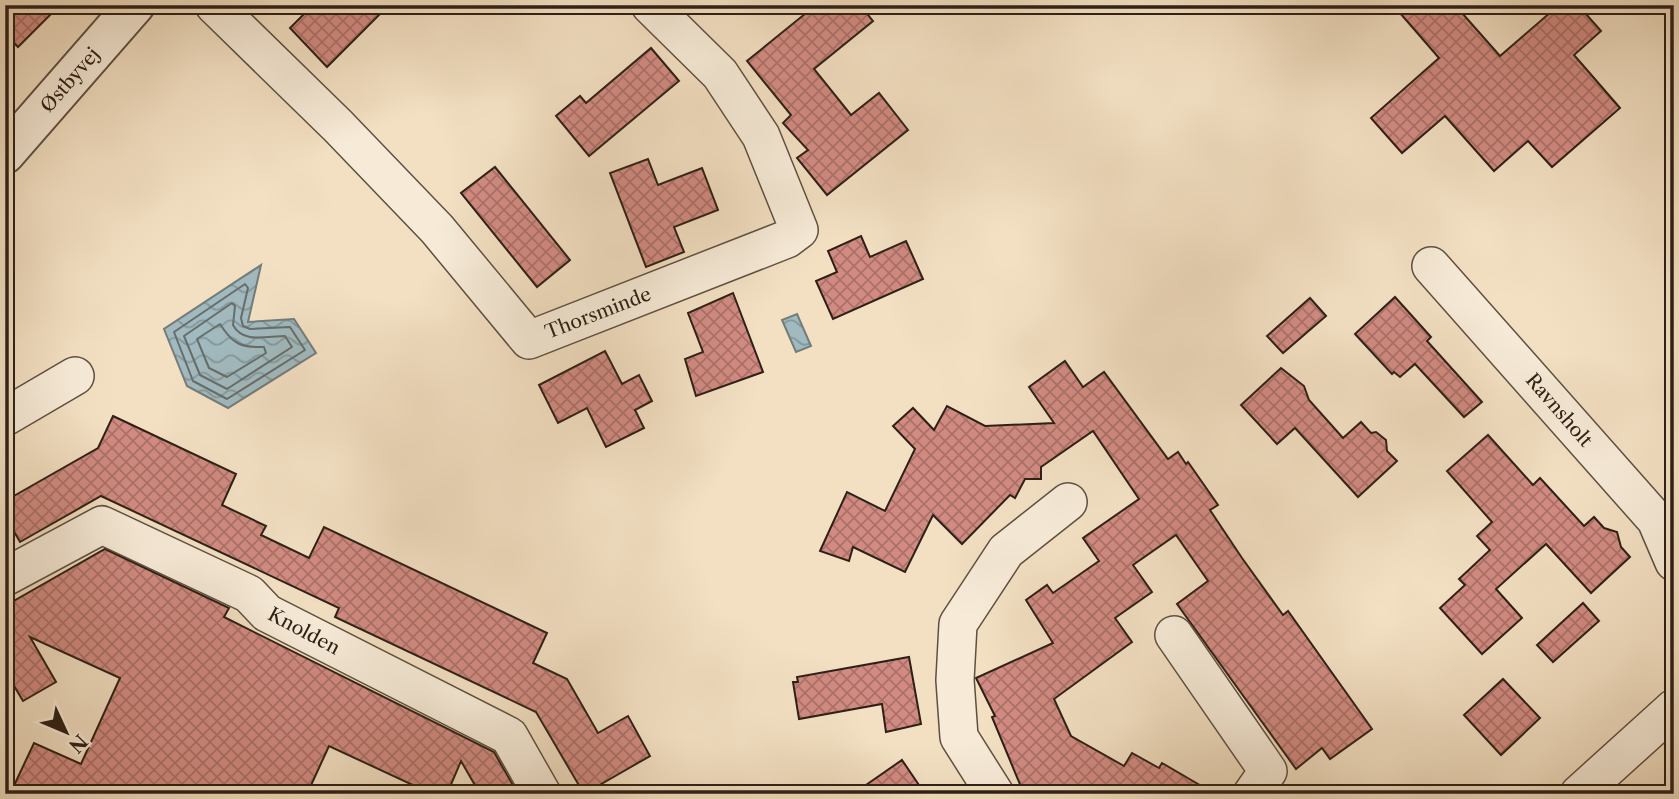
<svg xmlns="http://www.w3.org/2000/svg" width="1679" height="799" font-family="'Libre Caslon Text',serif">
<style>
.water{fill:url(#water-waves);stroke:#737c7b;stroke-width:2}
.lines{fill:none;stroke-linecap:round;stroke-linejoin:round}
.shore{stroke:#676d6a;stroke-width:2}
.building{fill:url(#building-cross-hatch);stroke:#2d2016;stroke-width:2}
.minor-casing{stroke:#5e5041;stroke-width:40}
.tertiary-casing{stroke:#5e5041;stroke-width:42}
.minor{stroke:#f7ebd8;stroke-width:37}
.tertiary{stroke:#f7ebd8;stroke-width:38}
.labels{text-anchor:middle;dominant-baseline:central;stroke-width:5;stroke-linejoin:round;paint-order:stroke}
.street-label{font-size:19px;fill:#2d2016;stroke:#f7ebd8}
</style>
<defs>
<pattern id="water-waves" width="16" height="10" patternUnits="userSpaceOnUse" patternTransform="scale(1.75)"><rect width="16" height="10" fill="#a1babf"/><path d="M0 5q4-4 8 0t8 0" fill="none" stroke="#84979a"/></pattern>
<pattern id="building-cross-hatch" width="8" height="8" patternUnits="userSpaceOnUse" patternTransform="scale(1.75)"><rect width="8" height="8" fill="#d28b82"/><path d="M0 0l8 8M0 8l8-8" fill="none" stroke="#ab7169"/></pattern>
</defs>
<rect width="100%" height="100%" fill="#f3e0c3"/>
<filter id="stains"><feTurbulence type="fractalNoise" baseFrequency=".00286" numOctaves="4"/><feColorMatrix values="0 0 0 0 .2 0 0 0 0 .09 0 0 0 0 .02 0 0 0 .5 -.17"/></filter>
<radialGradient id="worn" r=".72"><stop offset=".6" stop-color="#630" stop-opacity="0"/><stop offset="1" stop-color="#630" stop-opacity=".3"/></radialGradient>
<g class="water">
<path d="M261 265 248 322 294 319 316 353 228 408 187 386 164 329Z"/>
<path d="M797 314 811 346 796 352 782 320Z"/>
</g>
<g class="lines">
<g class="shore">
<path d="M245 284 248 288 241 318 243 326 250 329 290 327 305 350 227 399 193 381 174 332Z"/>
<path d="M232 303 235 306 233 325C243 344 267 336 285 336L292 347 227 389 200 375 184 336Z"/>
<path d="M220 324C232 343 240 348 264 347L266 353 227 377 209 368 197 339Z"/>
</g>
</g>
<g class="building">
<path d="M5 5H60L18 47 5 34Z"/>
<path d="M313 5H389L327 67 290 28Z"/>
<path d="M816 5H860L873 21 814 69 851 115 879 93 908 130 827 195 797 158 808 150 783 123 791 115 747 61Z"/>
<path d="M1393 5H1455L1500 56 1559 5H1578L1601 31 1574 55 1620 108 1552 167 1528 141 1494 171 1445 116 1402 153 1371 118 1439 58Z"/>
<path d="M651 48 679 81 589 156 556 116 580 96 586 103Z"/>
<path d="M648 159 658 185 702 168 718 210 674 227 684 252 646 267 610 173Z"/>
<path d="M495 167 570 260 537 287 461 193Z"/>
<path d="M861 236 870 257 906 241 923 279 833 319 816 281 837 272 828 251Z"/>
<path d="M733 293 763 372 696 396 685 359 703 352 688 313Z"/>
<path d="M1395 297 1431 337 1427 341 1482 402 1464 417 1415 364 1400 377 1394 372 1392 374 1355 334Z"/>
<path d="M1310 298 1326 316 1283 353 1267 336Z"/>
<path d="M605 351 622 384 639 375 652 401 635 410 644 428 606 447 587 408 558 423 539 385Z"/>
<path d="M1065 361 1083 387 1104 372 1168 459 1178 452 1186 464 1188 462 1218 505 1210 510 1242 558 1283 615 1288 611 1372 729 1330 759 1322 748 1296 769 1177 604 1208 581 1176 535 1133 565 1152 592 1115 618 1132 642 1054 699 1071 736 1124 766 1132 753 1159 768 1162 763 1215 794H1024L992 717 995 716 976 678 1053 643 1026 600 1047 585 1053 593 1099 561 1083 538 1139 499 1093 431 1041 467V479H1025L1015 498 1010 495 962 544 933 515 905 572 853 547 849 561 820 551 847 492 885 511 915 449 893 426 913 408 934 430 947 406 985 426 1054 423 1029 387Z"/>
<path d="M1281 368 1304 386 1309 400 1343 438 1361 422 1371 433 1376 432 1386 440 1387 451 1397 461 1358 497 1295 428 1277 444 1241 405Z"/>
<path d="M113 416 236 474 222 505 266 526 261 535 309 558 324 527 547 633 533 663 567 679 598 733 628 716 650 756 584 794 536 712 335 617 339 608 101 496 20 542 5 516V501L98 448Z"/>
<path d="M1488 435 1533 485 1540 478 1584 526 1594 517 1604 528 1617 532 1621 547 1630 557 1591 593 1546 544 1496 589 1522 618 1482 654 1440 608 1465 585 1459 579 1490 550 1477 536 1492 522 1447 471Z"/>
<path d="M105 549 229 608 224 617 494 752 518 794H480L461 761 447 794H432L329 746 307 794H10L34 743 81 764 120 678 30 637 56 682 23 701 5 671V598L10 603Z"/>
<path d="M1583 603 1599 621 1553 662 1537 645Z"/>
<path d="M909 657 921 724 886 732 882 704 799 719 793 682H798L797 677Z"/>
<path d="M1503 679 1540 718 1501 755 1464 715Z"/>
<path d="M902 760 925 794H853Z"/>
</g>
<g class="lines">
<g class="minor-casing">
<g id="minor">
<path d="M214 5 338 126 437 229 529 340 787 239 799 230 761 136 720 74 650 5"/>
<path d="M1431 266 1656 520 1674 562"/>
<path d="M5 417 75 376"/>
<path d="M5 577 102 525 249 594 267 613 509 736 542 794"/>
<path d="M1174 635 1268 771 1252 794"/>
<path d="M995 794 959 737 955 680 958 624 1006 551 1068 502"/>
<path d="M1579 794 1674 708"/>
</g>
</g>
<g class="tertiary-casing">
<path id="tertiary" d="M5 154 135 5"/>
</g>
<use href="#minor" class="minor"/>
<use href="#tertiary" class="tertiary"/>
</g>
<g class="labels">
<g class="street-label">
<text transform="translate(70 80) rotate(-49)">Østbyvej</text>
<text transform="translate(598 313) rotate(-21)">Thorsminde</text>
<text transform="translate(1559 410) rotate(49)">Ravnsholt</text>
<text transform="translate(304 631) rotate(28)">Knolden</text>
</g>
</g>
<rect width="1679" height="799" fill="none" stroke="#f3e0c3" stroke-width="28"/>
<rect x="7" y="7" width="1665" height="785" fill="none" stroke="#2d2016" stroke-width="3.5"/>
<rect x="14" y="14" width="1651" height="771" fill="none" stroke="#2d2016" stroke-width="2"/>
<g transform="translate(66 732) rotate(134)" stroke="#f7ebd8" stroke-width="5" paint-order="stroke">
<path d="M0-5L12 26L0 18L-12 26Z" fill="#2d2016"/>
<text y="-10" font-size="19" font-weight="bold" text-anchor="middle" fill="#2d2016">N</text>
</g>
<rect width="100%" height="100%" filter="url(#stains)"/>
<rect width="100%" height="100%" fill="url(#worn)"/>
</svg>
